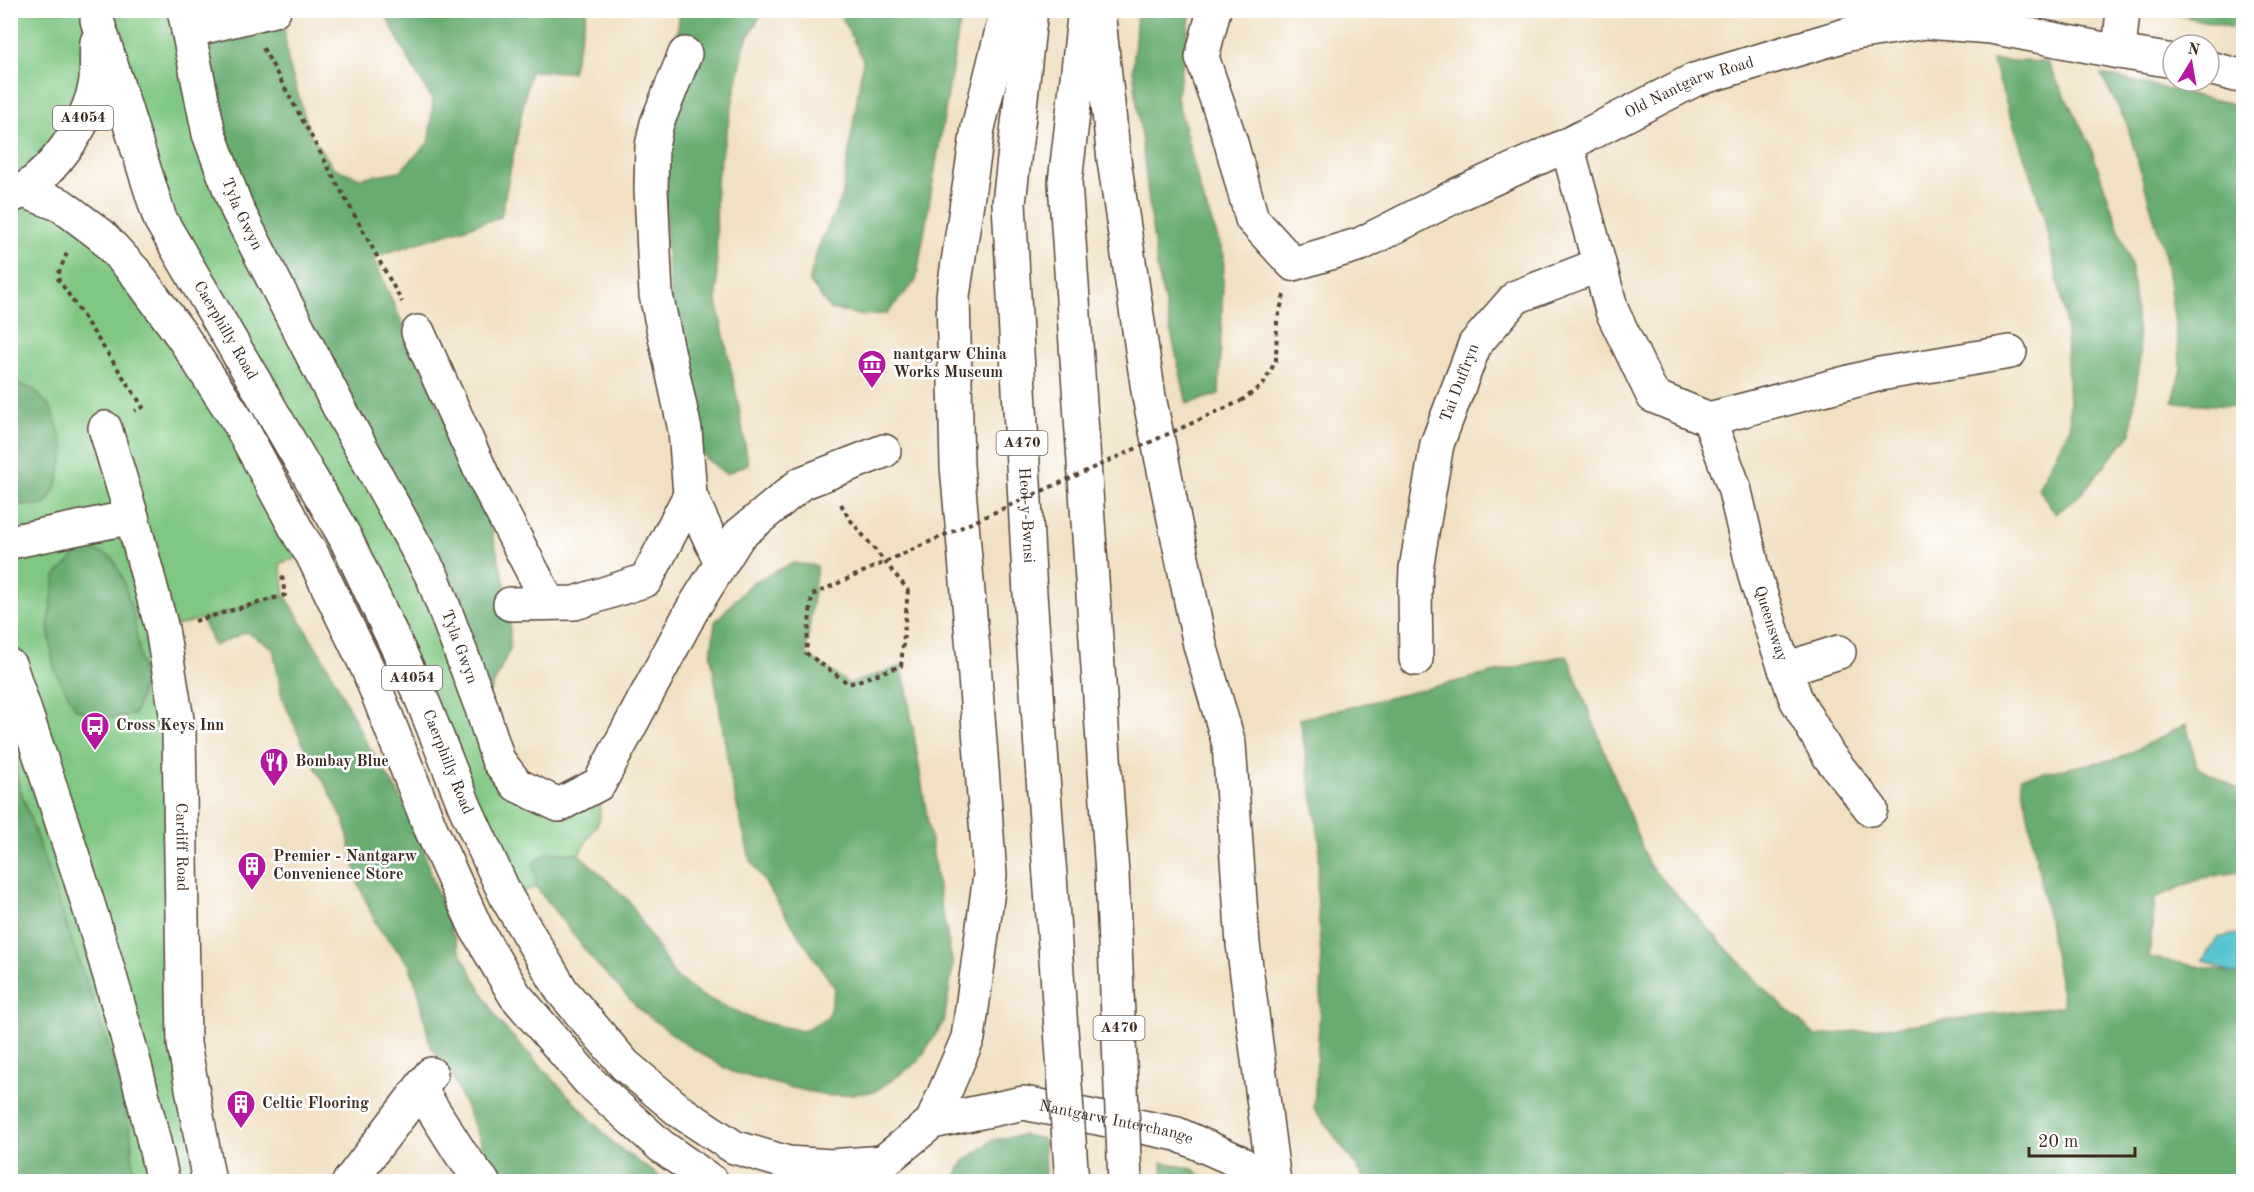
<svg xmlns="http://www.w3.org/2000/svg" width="2254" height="1192" font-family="'Old Standard TT',serif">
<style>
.green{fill:#80c783;stroke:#5e7850;stroke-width:1.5}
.forest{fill:#68ac71;stroke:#526b48;stroke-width:1.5}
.water{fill:#57c4ce;stroke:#497776;stroke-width:1.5}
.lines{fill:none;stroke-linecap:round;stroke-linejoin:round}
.minor-casing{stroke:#564537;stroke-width:36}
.major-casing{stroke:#564537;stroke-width:36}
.highway-casing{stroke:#564537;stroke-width:36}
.path{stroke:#564537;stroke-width:4;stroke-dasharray:4.5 4.5;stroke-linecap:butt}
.minor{stroke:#fff;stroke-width:33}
.major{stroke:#fff;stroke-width:33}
.highway{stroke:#fff;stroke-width:33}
.highway-bridge-casing{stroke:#564537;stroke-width:36;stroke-linecap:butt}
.path-bridge{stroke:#564537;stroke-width:4;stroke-dasharray:4.5 4.5;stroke-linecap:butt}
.highway-bridge{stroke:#fff;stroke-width:33}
.labels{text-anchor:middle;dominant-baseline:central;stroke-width:5;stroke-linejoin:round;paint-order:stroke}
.shield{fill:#fff;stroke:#766a62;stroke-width:1.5}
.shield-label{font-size:15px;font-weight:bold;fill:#3b2a1e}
.street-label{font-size:16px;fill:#3b2a1e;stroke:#fff}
.poi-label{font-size:16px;font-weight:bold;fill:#3b2a1e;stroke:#fff;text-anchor:start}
</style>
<rect width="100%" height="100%" fill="#fff"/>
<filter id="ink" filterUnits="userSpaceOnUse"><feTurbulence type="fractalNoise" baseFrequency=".0167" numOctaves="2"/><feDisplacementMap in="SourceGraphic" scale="12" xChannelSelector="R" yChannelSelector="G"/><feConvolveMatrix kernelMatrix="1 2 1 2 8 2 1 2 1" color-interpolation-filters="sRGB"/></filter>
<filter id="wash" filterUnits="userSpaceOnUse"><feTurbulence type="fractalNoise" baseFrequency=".008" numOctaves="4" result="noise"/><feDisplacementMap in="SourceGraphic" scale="24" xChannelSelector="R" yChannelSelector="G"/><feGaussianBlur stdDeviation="1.35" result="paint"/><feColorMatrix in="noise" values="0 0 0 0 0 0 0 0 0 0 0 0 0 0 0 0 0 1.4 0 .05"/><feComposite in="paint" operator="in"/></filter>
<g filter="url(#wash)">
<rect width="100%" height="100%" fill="#f1e0c3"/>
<path class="green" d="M10 11H184L341 411 498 760 559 805 599 784 600 819 579 854 549 852 534 863 536 887 507 898 465 807 96 81 24 191 101 235 312 554 280 563 285 595 162 630 207 1175 192 1181H134L92 997 63 918 11 760Z"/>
<g class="forest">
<path d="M282 11 288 61 310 134 334 168 360 178 400 171 429 142 433 101 409 61 384 11H587L572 72 530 71 501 217 373 257 489 520 510 604V649L482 709 237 209 188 31Z"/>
<path d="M680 11H763L745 43 716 182 717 302 739 407 748 464 726 474 705 458 679 392 666 242 665 124Z"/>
<path d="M839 11H962L916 281 886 314 861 315 830 309 809 281 819 245 842 197 863 60Z"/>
<path d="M1137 11H1191L1177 98 1201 193 1224 255 1219 394 1187 404 1157 268 1133 69Z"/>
<path d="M2160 11H2243V30Z"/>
<path d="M1992 60 2047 62 2089 142 2131 265 2140 356 2131 433 2082 493 2056 514 2038 488 2070 427 2065 314 2043 213Z"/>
<path d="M2101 74 2243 106V407L2173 402 2181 369 2166 260 2127 124Z"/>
<path d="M11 382 33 389 51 408 65 449 57 485 45 505H16L11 501Z"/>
<path d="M84 547 112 557 122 576 134 617 144 685 134 715 102 719 76 709 54 669 48 627 55 576Z"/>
<path d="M793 563 817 566 806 653 849 684 901 666 907 690 940 899 953 966 944 1021 918 1062 874 1092 831 1096 788 1087 732 1072 687 1045 640 1010 593 960 536 887 534 863 549 852 579 854 629 901 674 975 700 995 757 1021 803 1031 828 1017 835 988 798 934 750 859 731 780 711 656 715 622 751 583Z"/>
<path d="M285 595 329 668 367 744 398 792 420 838 436 890 460 952 499 1022 615 1145 666 1181H511L491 1164 451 1074 430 1045 419 994 409 964 377 926 359 885 345 823 327 787 307 753 282 697 273 648 246 632 214 646 202 620Z"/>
<path d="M1567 655 1649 865 1768 993 1816 1036 2064 1006 2021 777 2120 758 2186 724 2197 767 2243 792V871L2202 878 2155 898 2149 957 2243 975V1181H1367L1314 1108 1322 975 1317 891 1320 844 1300 719Z"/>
<path d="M10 760 116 1069 131 1135 134 1181H11Z"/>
<path d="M1023 1135 1044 1139 1045 1181H953L964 1161 993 1140Z"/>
<path d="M1162 1162 1193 1169 1207 1181H1163Z"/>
</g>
<path class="water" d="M2243 933V975L2230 973 2203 960 2217 938Z"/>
</g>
<g filter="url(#ink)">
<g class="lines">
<g class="minor-casing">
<g id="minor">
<path id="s1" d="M184 10 209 134 237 209 341 411 433 578 482 709 498 760 517 785 559 805 599 784 692 610 739 535 802 483 884 451"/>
<path id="s2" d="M1214 10 1202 57 1230 139 1252 219 1293 264 1361 244 1459 194 1567 145 1694 80 1849 34 1926 22 1991 27 2119 52 2173 61"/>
<path d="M188 31 274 10"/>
<path d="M2119 52 2123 10"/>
<path d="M685 54 657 123 652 146 651 189 656 295 685 430 690 495 721 563"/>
<path d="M2209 68 2244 77"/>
<path d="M1567 145 1612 311 1653 396 1709 419 1880 374 2010 352"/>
<path d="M418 332 483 476 549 603"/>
<path id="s3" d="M1709 419 1734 487 1755 576 1776 643 1796 699 1829 756 1871 809"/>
<path d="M105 428 132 517"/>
<path id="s4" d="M10 542 132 517 162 629 179 732 184 1044 209 1182"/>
<path d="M510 604 575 603 646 580 690 495"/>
<path id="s5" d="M1416 659 1415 592 1416 569 1437 444 1475 344 1516 297 1599 265"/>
<path d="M1785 669 1839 652"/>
<path d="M420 1089 461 1154 483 1182"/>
<path d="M349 1182 431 1074"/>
</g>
</g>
<g class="major-casing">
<g id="major">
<path id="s6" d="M97 20 160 219 345 537 421 697 465 807 507 898 562 991 625 1065 681 1112 734 1147 788 1163 831 1166 883 1162"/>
<path d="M24 191 61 205 101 235 135 272 182 336 239 423 300 536 312 554 367 667 430 827 476 928 515 995 589 1081 661 1146 712 1182"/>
<path d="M10 197C50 179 90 123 96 80 97 67 96 54 97 42"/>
<path d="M10 666C67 836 125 1006 163 1182"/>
<path id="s7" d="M877 1182 883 1162 932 1122 1024 1103 1177 1134 1238 1161 1265 1182"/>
</g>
</g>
<g class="highway-casing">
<g id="highway">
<path id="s8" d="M1031 10 1009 203 1030 594 1050 876"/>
<path d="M1098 10 1114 160 1149 397 1200 645 1229 744 1243 944 1274 1182"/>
<path d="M1084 18 1065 182 1112 874"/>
<path d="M932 1122 968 1038 990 875 973 650 957 466 953 296 978 128 1007 10"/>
</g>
</g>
<g class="path">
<path d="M263 48 402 302"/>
<path d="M67 253 57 277 143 407 135 411"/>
<path d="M1241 401 1263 385 1276 360 1277 321 1284 295"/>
<path d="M841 504 848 517 908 590"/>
<path d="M195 621 285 595 282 576"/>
</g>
<use href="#minor" class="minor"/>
<use href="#major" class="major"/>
<use href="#highway" class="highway"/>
<g class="highway-bridge-casing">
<g id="highway-bridge">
<path d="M1112 874 1125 1182"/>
<path d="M1050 876 1072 1182"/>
</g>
</g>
<path class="path-bridge" d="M908 590 901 666 849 684 806 653 812 595 1241 401"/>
<use href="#highway-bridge" class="highway-bridge"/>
</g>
</g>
<defs>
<g id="museum-pin" transform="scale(1.5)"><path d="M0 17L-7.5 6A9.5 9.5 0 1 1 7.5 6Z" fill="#b5179e" stroke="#fff"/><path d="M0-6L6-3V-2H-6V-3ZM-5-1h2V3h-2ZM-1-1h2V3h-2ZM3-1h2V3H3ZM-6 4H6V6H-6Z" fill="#fff"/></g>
<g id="bus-pin" transform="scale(1.5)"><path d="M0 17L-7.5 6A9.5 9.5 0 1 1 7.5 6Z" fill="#b5179e" stroke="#fff"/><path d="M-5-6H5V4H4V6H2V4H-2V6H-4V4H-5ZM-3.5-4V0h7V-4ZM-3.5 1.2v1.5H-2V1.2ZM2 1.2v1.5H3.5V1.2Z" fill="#fff"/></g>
<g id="restaurant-pin" transform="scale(1.5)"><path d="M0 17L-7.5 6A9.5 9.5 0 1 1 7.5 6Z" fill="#b5179e" stroke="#fff"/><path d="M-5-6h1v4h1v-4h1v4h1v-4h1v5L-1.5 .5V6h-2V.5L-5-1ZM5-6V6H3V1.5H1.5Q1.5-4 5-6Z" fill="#fff"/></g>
<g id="building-pin" transform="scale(1.5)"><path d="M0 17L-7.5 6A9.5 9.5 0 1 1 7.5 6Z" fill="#b5179e" stroke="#fff"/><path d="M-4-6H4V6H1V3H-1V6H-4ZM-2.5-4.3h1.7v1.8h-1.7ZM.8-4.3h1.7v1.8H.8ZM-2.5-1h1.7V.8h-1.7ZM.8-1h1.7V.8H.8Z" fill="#fff"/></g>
</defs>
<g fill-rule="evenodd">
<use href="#museum-pin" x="872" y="364"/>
<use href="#bus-pin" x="95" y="726"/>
<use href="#restaurant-pin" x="274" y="762"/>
<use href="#building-pin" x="252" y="866"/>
<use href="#building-pin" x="241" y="1104"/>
</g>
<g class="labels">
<g class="shield">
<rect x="53" y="106" width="60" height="24" rx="4.5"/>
<rect x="996.5" y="431" width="51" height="24" rx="4.5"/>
<rect x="382" y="666" width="60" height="24" rx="4.5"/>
<rect x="1093.5" y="1016" width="51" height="24" rx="4.5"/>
</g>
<g class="shield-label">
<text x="83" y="118">A4054</text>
<text x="1022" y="443">A470</text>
<text x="412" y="678">A4054</text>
<text x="1119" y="1028">A470</text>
</g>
<g class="street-label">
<text stroke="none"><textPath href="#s2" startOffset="714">Old Nantgarw Road</textPath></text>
<text stroke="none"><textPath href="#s1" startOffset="213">Tyla Gwyn</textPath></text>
<text stroke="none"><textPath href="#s6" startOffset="338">Caerphilly Road</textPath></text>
<text stroke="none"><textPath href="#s5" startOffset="282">Tai Duffryn</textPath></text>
<text stroke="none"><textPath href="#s8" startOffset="507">Heol-y-Bwnsi</textPath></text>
<text stroke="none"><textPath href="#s3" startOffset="214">Queensway</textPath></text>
<text stroke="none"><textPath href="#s1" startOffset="698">Tyla Gwyn</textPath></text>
<text stroke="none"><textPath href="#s6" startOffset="824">Caerphilly Road</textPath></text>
<text stroke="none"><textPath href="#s4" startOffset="460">Cardiff Road</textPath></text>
<text stroke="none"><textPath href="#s7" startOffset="272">Nantgarw Interchange</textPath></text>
</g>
<g class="poi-label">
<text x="893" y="355">nantgarw China<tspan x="893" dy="18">Works Museum</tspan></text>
<text x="116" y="726">Cross Keys Inn</text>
<text x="295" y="762">Bombay Blue</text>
<text x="273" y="857">Premier - Nantgarw<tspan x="273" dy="18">Convenience Store</tspan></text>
<text x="262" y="1104">Celtic Flooring</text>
</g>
</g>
<rect width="2254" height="1192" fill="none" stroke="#fff" stroke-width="36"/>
<g transform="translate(2191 63) rotate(11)"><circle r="28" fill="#ffffff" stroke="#b1aaa5" stroke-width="1.5"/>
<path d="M0-4.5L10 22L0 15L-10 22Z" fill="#b5179e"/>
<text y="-9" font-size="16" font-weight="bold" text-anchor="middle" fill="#3b2a1e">N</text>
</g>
<path d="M2029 1147v9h106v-9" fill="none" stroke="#3b2a1e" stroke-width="3"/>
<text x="2038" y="1147" font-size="18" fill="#3b2a1e" stroke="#ffffff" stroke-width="4.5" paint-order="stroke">20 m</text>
</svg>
